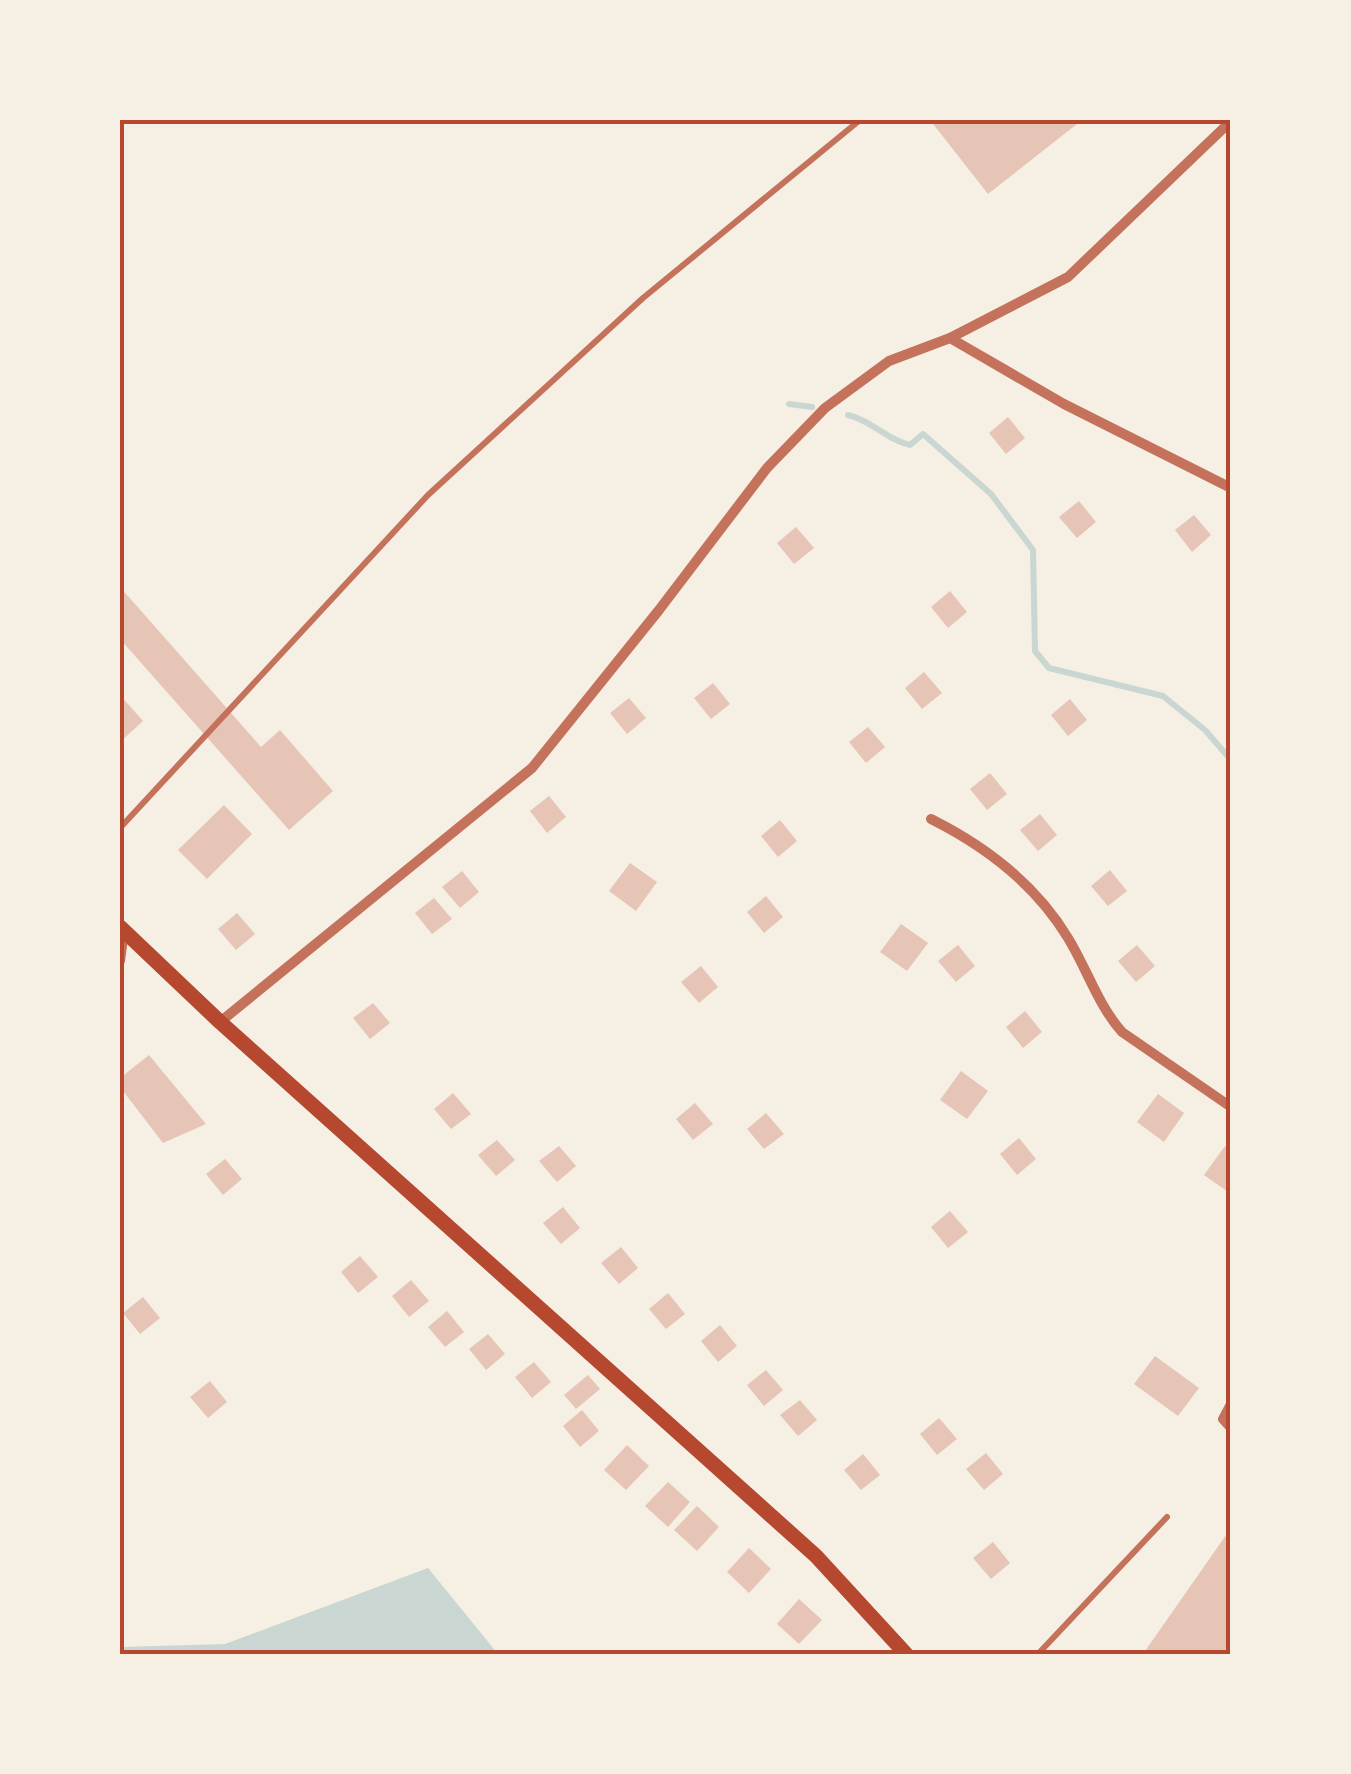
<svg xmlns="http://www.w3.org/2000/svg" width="1351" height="1774" font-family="'Open Sans',sans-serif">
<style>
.water{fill:#c9d6d2}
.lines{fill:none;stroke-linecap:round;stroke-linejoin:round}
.stream{stroke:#c9d6d2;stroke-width:6}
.building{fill:#e6c5b7}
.service{stroke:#c5725c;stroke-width:6}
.minor{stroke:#c5725c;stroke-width:10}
.secondary{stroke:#b5482f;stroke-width:15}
.neatline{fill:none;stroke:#b5482f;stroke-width:4}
</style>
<rect width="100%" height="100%" fill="#f6efe4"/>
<path class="water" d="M428 1568 498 1654H120V1647L225 1644Z"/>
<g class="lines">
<g class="stream">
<path d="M789 404 812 407"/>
<path d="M848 415C871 420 887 440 910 445L923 434 991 494 1033 550 1035 651 1049 668 1163 696 1205 730 1231 760"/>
</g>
</g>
<g class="building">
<path d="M930 120H1082L988 194Z"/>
<path d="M1008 417 1025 438 1006 454 989 433Z"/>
<path d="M1079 501 1096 522 1077 538 1059 517Z"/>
<path d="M1194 515 1211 535 1192 552 1175 530Z"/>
<path d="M796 527 814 548 794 564 777 543Z"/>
<path d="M120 587 261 747 280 730 333 791 289 830 120 639Z"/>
<path d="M950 591 967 612 948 628 931 607Z"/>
<path d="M924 672 942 693 922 709 905 688Z"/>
<path d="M713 683 730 704 711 719 694 698Z"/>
<path d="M120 695 143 721 120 742Z"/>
<path d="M629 698 646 718 627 734 610 713Z"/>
<path d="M1070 699 1087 720 1068 736 1051 715Z"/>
<path d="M868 727 885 747 866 763 849 742Z"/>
<path d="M990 773 1007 794 987 810 970 789Z"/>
<path d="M549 796 566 817 547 833 530 811Z"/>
<path d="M224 805 252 834 207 879 178 850Z"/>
<path d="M1040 814 1057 835 1038 851 1020 830Z"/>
<path d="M780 820 797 841 778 857 761 836Z"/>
<path d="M630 863 657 882 636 911 609 891Z"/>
<path d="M1110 870 1127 891 1108 906 1091 886Z"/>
<path d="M462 871 479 892 460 908 442 887Z"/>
<path d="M766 896 783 917 764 933 747 912Z"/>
<path d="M434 898 452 919 432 934 415 913Z"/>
<path d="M237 913 255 934 236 950 218 929Z"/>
<path d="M901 924 928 943 907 971 880 952Z"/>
<path d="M958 945 975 966 956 982 938 961Z"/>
<path d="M1137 945 1155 966 1136 982 1118 961Z"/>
<path d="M701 966 718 987 699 1003 681 982Z"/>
<path d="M373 1003 390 1023 370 1039 353 1018Z"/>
<path d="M1025 1011 1042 1032 1023 1048 1006 1027Z"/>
<path d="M149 1055 206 1124 163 1143 120 1087V1078Z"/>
<path d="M961 1071 988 1091 967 1119 940 1100Z"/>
<path d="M453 1093 471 1114 451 1129 434 1109Z"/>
<path d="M1158 1094 1184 1113 1164 1142 1137 1122Z"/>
<path d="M695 1103 713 1124 693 1140 676 1119Z"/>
<path d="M766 1113 784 1134 764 1149 747 1129Z"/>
<path d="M1019 1138 1036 1159 1017 1175 1000 1154Z"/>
<path d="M497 1140 515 1160 496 1176 478 1155Z"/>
<path d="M559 1146 576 1166 557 1182 539 1161Z"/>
<path d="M1225 1146 1231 1151V1194L1204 1175Z"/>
<path d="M225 1159 242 1179 223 1195 206 1174Z"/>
<path d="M563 1207 580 1228 561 1244 543 1223Z"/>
<path d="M950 1211 968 1232 948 1248 931 1227Z"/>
<path d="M621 1247 638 1268 619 1284 601 1263Z"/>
<path d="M360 1256 378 1277 358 1293 341 1272Z"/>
<path d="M411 1280 429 1301 409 1317 392 1296Z"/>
<path d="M668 1293 685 1314 666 1329 649 1309Z"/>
<path d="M143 1297 160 1318 140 1334 123 1313Z"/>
<path d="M447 1311 464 1332 445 1347 428 1327Z"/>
<path d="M720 1325 737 1346 718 1362 701 1341Z"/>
<path d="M488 1334 505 1354 486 1370 469 1349Z"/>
<path d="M1155 1356 1199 1388 1178 1416 1134 1384Z"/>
<path d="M534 1362 551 1382 532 1398 515 1377Z"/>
<path d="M766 1370 783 1390 764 1406 747 1385Z"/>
<path d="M588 1375 600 1389 576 1409 564 1395Z"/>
<path d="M210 1381 227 1402 208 1418 190 1397Z"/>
<path d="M800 1400 817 1420 798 1436 780 1415Z"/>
<path d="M582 1410 599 1431 580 1447 563 1426Z"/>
<path d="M939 1418 957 1439 937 1455 920 1434Z"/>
<path d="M627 1445 649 1466 626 1490 604 1470Z"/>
<path d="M986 1453 1003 1474 984 1490 966 1469Z"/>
<path d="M863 1454 880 1475 861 1490 844 1470Z"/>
<path d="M668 1482 690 1502 668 1527 645 1506Z"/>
<path d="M697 1506 719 1527 697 1551 674 1530Z"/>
<path d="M1231 1528V1654H1143Z"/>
<path d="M993 1542 1010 1563 991 1579 973 1558Z"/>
<path d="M749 1548 771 1569 749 1593 727 1572Z"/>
<path d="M799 1599 822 1620 799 1644 777 1624Z"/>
</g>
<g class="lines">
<g class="service">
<path d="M120 828 428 495 643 298 860 120"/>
<path d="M1038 1654 1167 1517"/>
</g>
<g class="minor">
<path d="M950 338 1064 404 1231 488"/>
<path d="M931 819C987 847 1036 885 1068 938 1087 969 1098 1005 1122 1032L1231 1107"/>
<path d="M120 961 124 931"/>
<path d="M220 1022 532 768 659 610 767 468 825 408 889 361 950 338 1068 277 1231 121"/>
<path d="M1231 1404 1223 1419 1231 1428"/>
</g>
<path class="secondary" d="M120 927 220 1022 816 1556 906 1654"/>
</g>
<rect width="1351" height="1774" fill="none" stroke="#f6efe4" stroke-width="245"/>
<rect x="122" y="122" width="1106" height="1530" class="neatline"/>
</svg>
